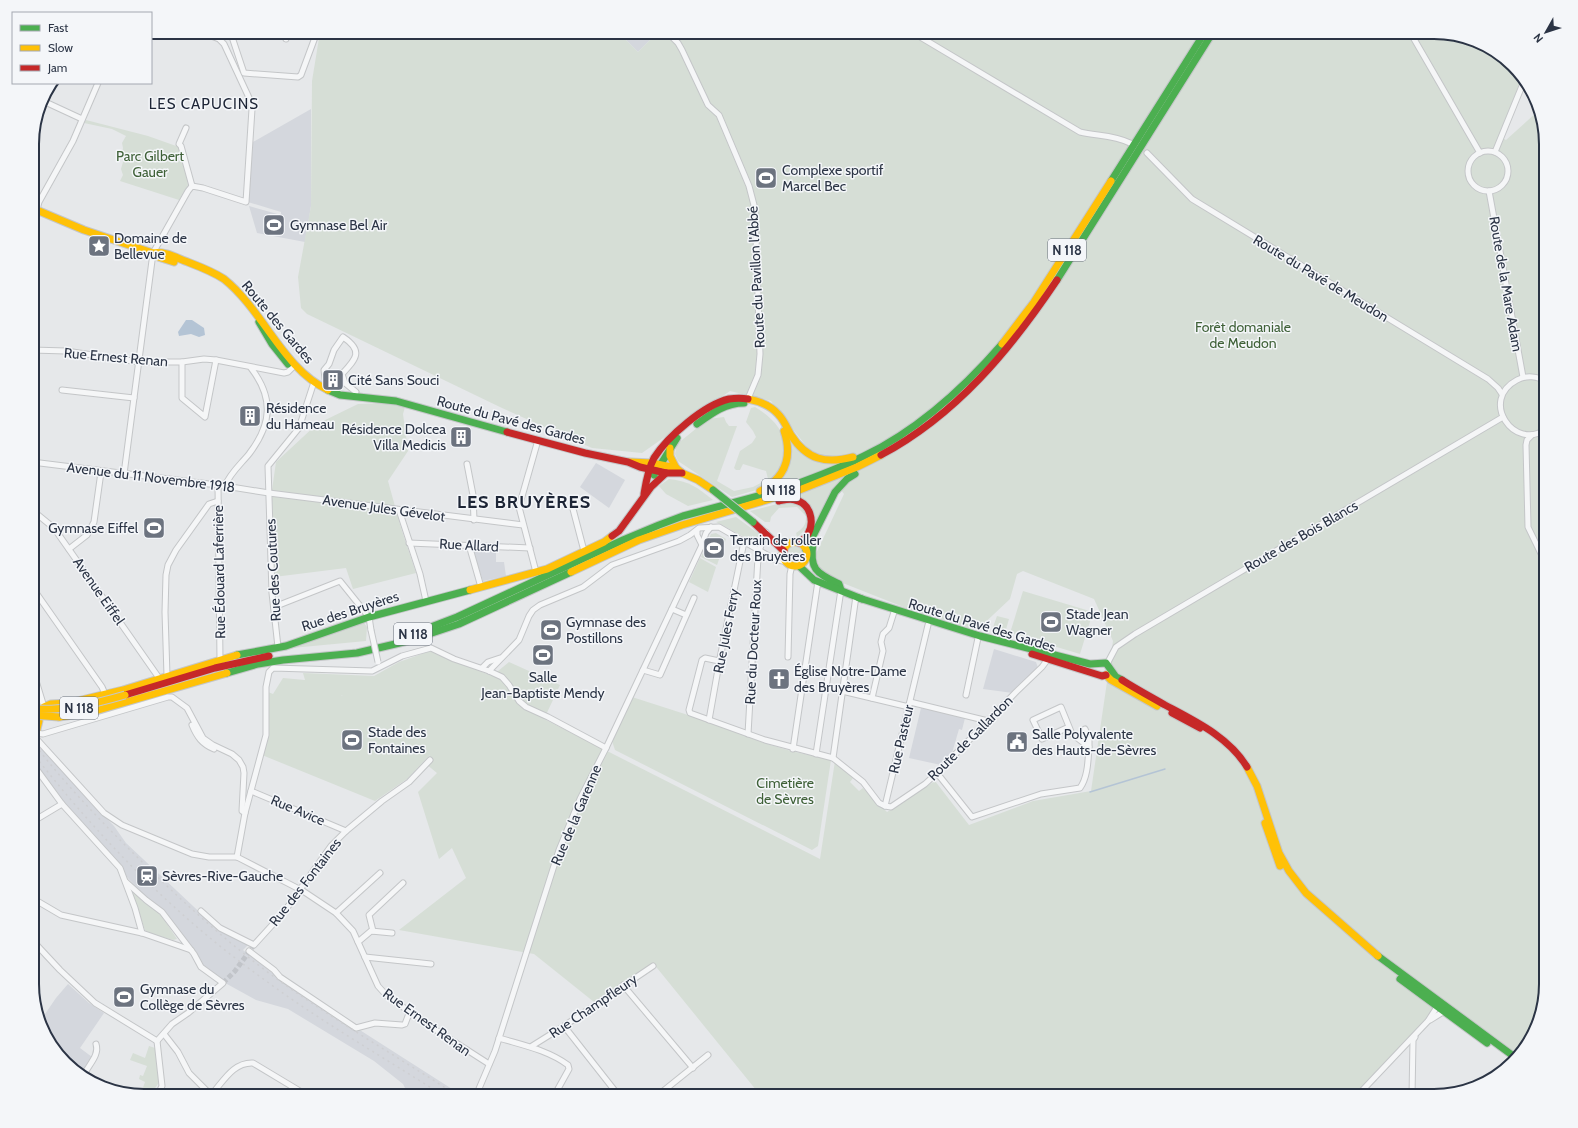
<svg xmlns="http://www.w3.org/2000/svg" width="1578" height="1128" font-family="Cabin,sans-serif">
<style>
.built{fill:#d4d7dd}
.green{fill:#d6ded6}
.water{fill:#b4c4d5}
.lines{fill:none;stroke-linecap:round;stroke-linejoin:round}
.stream{stroke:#b4c4d5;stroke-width:1.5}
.street-tunnel{stroke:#c1c4c9;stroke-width:5;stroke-dasharray:5 2.5;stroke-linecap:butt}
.street-casing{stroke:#c4c6c8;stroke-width:7}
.fast-casing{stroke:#c4c6c8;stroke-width:9}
.slow-casing{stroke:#c4c6c8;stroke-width:9}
.jam-casing{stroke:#c4c6c8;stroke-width:9}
.street{stroke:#f5f6f7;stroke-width:5}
.fast{stroke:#4caf50;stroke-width:7}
.slow{stroke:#ffc107;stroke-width:7}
.jam{stroke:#c62828;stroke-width:7}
.rail{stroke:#cecfd2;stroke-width:1.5;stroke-dasharray:2 4;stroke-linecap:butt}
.street-bridge-casing{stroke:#c4c6c8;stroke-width:7;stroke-linecap:butt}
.fast-bridge-casing{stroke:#c4c6c8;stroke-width:9;stroke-linecap:butt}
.slow-bridge-casing{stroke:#c4c6c8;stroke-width:9;stroke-linecap:butt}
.street-bridge{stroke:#f5f6f7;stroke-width:5}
.fast-bridge{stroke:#4caf50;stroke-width:7}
.slow-bridge{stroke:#ffc107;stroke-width:7}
.labels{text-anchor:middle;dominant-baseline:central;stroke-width:3;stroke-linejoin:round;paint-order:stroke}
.shield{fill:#f4f6f9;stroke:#676e7b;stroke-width:1}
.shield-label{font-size:13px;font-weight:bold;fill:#2b3445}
.park-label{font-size:14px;fill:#3f6138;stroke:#f4f6f9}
.poi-label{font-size:14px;fill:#2b3445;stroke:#f4f6f9;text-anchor:start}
.street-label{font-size:14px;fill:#2b3445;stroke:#f4f6f9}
.neighbourhood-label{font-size:15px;letter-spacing:1px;fill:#1d2536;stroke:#f4f6f9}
.district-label{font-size:18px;font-weight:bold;letter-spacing:1px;fill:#1d2536;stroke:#f4f6f9}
.rim{fill:none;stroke:#2b3445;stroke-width:2}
</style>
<rect width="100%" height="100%" fill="#e6e8ea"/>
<g class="built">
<path d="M620 32H645L651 39 638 52 619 33Z"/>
<path d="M311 109V206L305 242 257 233 249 206 281 215V212L248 202 253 142Z"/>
<path d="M596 463 625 480 609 508 580 487Z"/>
<path d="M475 548 496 549V562H504L506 576 483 581 473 550Z"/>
<path d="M994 649 1036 662 1038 668 1013 693 983 689Z"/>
<path d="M921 708 965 718 962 730 959 729 952 753 941 765 909 758Z"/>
<path d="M32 735 36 741 84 795 114 826 126 843 210 922 248 945 243 950 280 979 463 1096H409L403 1084 374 1061 288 1009 256 1000 227 984 204 966 197 955 160 907 145 896 124 874 50 787 32 761Z"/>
<path d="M68 984 89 1003 104 1013 80 1048 92 1057 79 1075 76 1073 44 1034 42 1027 45 1023 41 1020 56 998Z"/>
</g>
<g class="green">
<path d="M320 32H620L619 33 638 52 651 39 645 32H1434L1470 38 1502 55 1526 84 1520 82 1499 136 1506 140 1538 111 1546 144V984L1540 1020 1523 1052 1519 1055 1443 1000 1401 1048 1354 1096H761L653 963 594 1002 534 954 399 930 466 878 452 848 439 859 418 792 437 773 426 764 430 755 407 779 375 801 262 755 268 692 273 694 283 678 305 680 343 696 305 680 303 673 374 676 399 662 430 651 492 676 509 662 560 685 544 719 820 859 835 761 853 778 850 782 859 791 863 788 887 812 935 781 969 825 1033 801 1091 791 1113 641 1094 599 1023 571 1017 574 1010 599 977 630 906 608 825 576 814 558 844 494 837 485 813 529 814 520 791 497 825 470 768 490 777 484 791 444 817 460 771 401 730 391 642 453 592 448 502 408 307 314 301 308 298 277 311 206 312 81Z"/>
<path d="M86 120 148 136 179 147 186 172 188 185 179 200 120 181 123 175 121 169 123 162 122 155 123 148 122 143 126 136 112 129 84 123Z"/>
<path d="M387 403 405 407 403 414 408 451 388 481 401 528 416 573 353 589 346 568 274 577 272 490 276 462 317 424 358 404Z"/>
<path d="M755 407C778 421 793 440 780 467 775 476 768 484 759 489 751 492 741 494 732 497L678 461 675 454 677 444 708 419 724 417 726 422 729 426H737L717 481 734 491 753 487 768 479 766 471 743 464 740 470H736L734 468 740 451 752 443 756 437 753 431 746 422 751 408Z"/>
<path d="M669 479C689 481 698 488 713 500L688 506 666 494 659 486Z"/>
<path d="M789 501 795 502 806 512C807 525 808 529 797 537L796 533C803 528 806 526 806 516L797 507 779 508 771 517 770 522H765L750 511Z"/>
<path d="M736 517 759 534 757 540 755 541C743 538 729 528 716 522Z"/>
<path d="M716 533 726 539 717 565 701 557 711 534Z"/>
<circle cx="795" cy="554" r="9"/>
<path d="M700 558 716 567 708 592 689 582Z"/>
<path d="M1023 591 1093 612 1080 654 1010 633Z"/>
<path d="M997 616 1009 619 1005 633 992 630Z"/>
<path d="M360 623H364L367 627 366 641 292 648Z"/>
<path d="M632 697 688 715 764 743 791 751 831 760 818 846 812 850 615 750 612 741Z"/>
<path d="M131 890 142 901 159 912 177 939 173 940 147 932 145 930Z"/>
<path d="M149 1046 155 1048 160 1077C158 1088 152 1093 141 1093L145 1082 139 1079 140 1075 143 1076 147 1066 130 1060 133 1053 145 1058Z"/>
</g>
<path class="water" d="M186 320H192L204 328 205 335 199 337 191 334 179 336 178 332Z"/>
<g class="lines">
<path class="stream" d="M1090 792 1165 769"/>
<path class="street-tunnel" d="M223 983 235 971 254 945"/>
<g class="street-casing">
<g id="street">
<path d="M226 32 229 33 232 37 244 73 298 77 301 75 317 32"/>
<path d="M667 32 678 43 682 50 708 105 719 115 749 186 755 209 760 354 758 375 747 401"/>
<path d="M912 32 1080 132C1097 136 1114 135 1130 143"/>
<path d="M1410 32 1480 153"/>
<path d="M286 39 288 32"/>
<path d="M41 100 82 119"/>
<path d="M186 128 179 144 181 146 192 186"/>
<circle cx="1488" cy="171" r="20"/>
<path d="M1495 152 1524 81"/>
<path d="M1147 153 1192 199 1488 379 1498 388 1502 394"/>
<path d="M1489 191 1523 377"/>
<path d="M37 210 39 202 73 141 98 83"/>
<path d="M32 350 66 351 139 362H182L204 359 216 360 284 373 288 372 292 368"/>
<path d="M182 362V398L205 417 216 360"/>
<path d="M1542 379 1546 372"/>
<path d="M1546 382C1538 376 1526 375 1517 380 1479 400 1514 452 1546 429"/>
<path d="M325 389 326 387 324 370 329 364 334 350 343 337C364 351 356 359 342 374L345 383 356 392"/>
<path d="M62 390 134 398"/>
<path d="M1532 435 1527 440 1526 445 1528 527 1546 564"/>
<path d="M32 462 225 486 269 493 523 525"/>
<path d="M467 464 473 495 474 520"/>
<path d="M124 474 153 253 188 191 192 186 203 188 246 202 252 109 251 102 224 44 219 39 201 32"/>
<path d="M218 485 220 660"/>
<path d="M225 486C230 473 240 465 249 454 272 424 274 398 251 368"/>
<path d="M573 509 584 551"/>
<path d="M32 510 54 528 159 678"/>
<path d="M399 510 420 574 426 601"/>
<path d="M697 530V535L702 545"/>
<path d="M409 543 530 548"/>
<path d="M469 545 481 587"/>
<path d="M69 549 87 535 94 522 101 472"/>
<path d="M774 559 783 554"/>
<path d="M536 572 519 507 538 440"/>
<path d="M32 587 102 687 105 694"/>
<path d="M274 607 340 581 369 617 371 630"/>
<path d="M672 609 686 615"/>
<path d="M278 647 272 593 268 466 299 428 313 385"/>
<path d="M788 657 790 574 792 565"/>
<path d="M719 661 705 658 702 660 689 710 690 713 765 740 833 758 863 782 879 803 885 806 891 807 925 784 937 773 1016 692 1042 667 1048 659"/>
<path d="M1107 664 1116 647 1135 634 1503 417"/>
<path d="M482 668 488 662 500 658"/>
<path d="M643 670 660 675 694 598"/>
<path d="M489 671 519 640 529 616 533 610 540 605 583 587 612 565 679 541 690 535 699 528 719 527 774 559 787 562"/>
<path d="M167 676 165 612 166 575 168 565 176 550 209 504 218 501"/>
<path d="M32 678 37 684 44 707"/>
<path d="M842 691 909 707"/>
<path d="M966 695 978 638"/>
<path d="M872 698 883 651 881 642 883 634 889 628 894 612"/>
<path d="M910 702 988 721"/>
<path d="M709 720 720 658 744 542"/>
<path d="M192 725C197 737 202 744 214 749"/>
<path d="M1085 729 1089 738V747"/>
<path d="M36 733 43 734 168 697H172L187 708 203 738 213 745 232 754 239 760 243 767 244 773 242 811 245 813"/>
<path d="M748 734 758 557 759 551 766 532"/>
<path d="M33 735 104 813 122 825 192 854 209 857H237L303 891 336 913 353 931 378 986 387 996 436 1030 489 1064"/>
<path d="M793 749 818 581"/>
<path d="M816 754 841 590"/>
<path d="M833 758 856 596"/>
<path d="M32 763 62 804 120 868 135 908 142 933"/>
<path d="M937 773 972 817 1041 794 1080 788C1088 777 1088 760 1089 747L1072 734 1061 707 1033 720 1042 739 1069 727"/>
<path d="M251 791 346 831"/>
<path d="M885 806 928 625"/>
<path d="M32 822 62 804"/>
<path d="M237 857 245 813 266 735V687L269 672 273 668 372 671 402 656 431 648 454 659 489 671 502 677 509 685 519 701 526 707 548 717 606 748"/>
<path d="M126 882 146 900 162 912 194 954 201 967 223 983 188 1013 172 1024 157 1041"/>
<path d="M32 898 61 915 142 933 191 950"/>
<path d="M201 911 220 928 254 945 284 912 331 846 346 831 382 801 409 782 430 760"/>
<path d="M336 913 380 873"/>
<path d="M373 931 369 915 403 883"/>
<path d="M32 940 60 970 95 1003 157 1041"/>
<path d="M358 942 371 931 392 933"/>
<path d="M249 951 274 970 280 977 356 1028 375 1023 402 1025 405 1024 410 1011"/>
<path d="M365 957 431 964"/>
<path d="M623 985 693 1068"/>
<path d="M1430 1020 1443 1012"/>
<path d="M564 1026 619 1096"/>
<path d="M164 1034 178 1052 189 1073 212 1096"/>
<path d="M499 1038C522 1045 548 1050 568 1065L569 1069 554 1096"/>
<path d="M157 1041 162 1086 159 1092"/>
<path d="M532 1046 564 1026 653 966"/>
<path d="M83 1077C87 1066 100 1056 96 1044"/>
<path d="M211 1095C223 1082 233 1062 253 1063L308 1096"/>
<path d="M149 1096 159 1092"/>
<path d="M478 1096V1091L495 1051 559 850 580 799 606 748 677 598 702 545 706 533 711 527"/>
<path d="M657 1096 708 1055"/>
<path d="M1357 1096 1428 1021 1437 1007"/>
<path d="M1412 1096 1413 1040 1415 1037"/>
</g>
</g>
<g class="fast-casing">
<g id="fast">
<path d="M1111 181 1205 32"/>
<path d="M1057 280 1213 32"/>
<path d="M259 322 272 344 288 364"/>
<path d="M328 390 340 395 396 401 507 432"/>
<path d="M697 424C712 413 725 403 744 403"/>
<path d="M654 475 677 438"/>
<path d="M791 486C816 477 840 468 864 456 918 430 963 389 1002 344"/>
<path d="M813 543C809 570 817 573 839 584L841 590"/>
<path d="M806 550 835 492 847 479 855 474"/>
<path d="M798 565 814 580 862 599"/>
<path d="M859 598 980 636 1090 664 1106 663 1116 677 1122 680"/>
<path d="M410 635 457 617 623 540 659 525 683 516 773 492"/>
<path d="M237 655 286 646 369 617 470 590"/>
<path d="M227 673 258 664 283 660 357 653 408 641 459 624 571 572"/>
<path d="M1378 956 1516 1058"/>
<path d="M1400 979 1487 1043"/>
</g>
</g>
<g class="slow-casing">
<g id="slow">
<path d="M32 208 84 230 153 253 155 256 174 262"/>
<path d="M153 253C164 251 175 257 185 261 198 266 212 271 224 279 264 311 282 368 328 390"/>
<path d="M1002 344 1034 302 1111 181"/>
<path d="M748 399C759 401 770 405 778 414 784 420 787 428 791 435 807 460 826 464 853 457"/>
<path d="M670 448V456L676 468"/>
<path d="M630 462 652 463 676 468 682 473 698 480 713 490"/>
<path d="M760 491C785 478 793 458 784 431"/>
<circle cx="795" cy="554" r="12"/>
<path d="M571 572 639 540 682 525 797 491 857 467 881 455"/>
<path d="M470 590 547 569 604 542 612 536"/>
<path d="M1106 675 1111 680 1157 706"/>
<path d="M44 707 51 704 69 703 123 690 237 655"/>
<path d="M59 717 88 713 227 673"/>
<path d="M32 736 36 733 39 721"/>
<path d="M1247 767 1257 786 1279 853 1289 871 1306 893 1378 956"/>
<path d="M1265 823 1280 866"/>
</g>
</g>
<g class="jam-casing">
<g id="jam">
<path d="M507 432 585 453 628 462 640 467 666 473H682"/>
<path d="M881 455C956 415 1010 350 1057 280"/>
<path d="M644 494C646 482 648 469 654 458 668 436 704 405 729 399 736 398 742 398 748 399"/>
<path d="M779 501C784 500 790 498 795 500 810 503 815 521 808 534 806 538 802 540 799 543"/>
<path d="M753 522 784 551"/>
<path d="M612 536 619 531 651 487 666 473"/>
<path d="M1032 654 1102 676 1106 675"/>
<path d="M1122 680C1136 689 1151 697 1165 705 1195 721 1229 737 1247 767"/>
<path d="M125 695 215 668 269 656"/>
<path d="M1172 713 1200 728"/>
</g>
</g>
<use href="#street" class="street"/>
<use href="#fast" class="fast"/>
<use href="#slow" class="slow"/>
<use href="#jam" class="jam"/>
<g class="rail">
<path d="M32 741C60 778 92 812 125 845 173 893 222 939 277 979 335 1021 398 1057 458 1096"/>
<path d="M32 752C98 837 174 915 262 978 320 1021 383 1057 444 1096"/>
</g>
<g class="street-bridge-casing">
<path id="street-bridge" d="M371 630 378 662"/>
</g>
<g class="fast-bridge-casing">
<path id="fast-bridge" d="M713 490 753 522"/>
</g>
<g class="slow-bridge-casing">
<g id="slow-bridge">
<path d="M32 709C64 711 94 704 125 695"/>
<path d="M32 715 59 717"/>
</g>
</g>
<use href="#street-bridge" class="street-bridge"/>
<use href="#fast-bridge" class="fast-bridge"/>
<use href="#slow-bridge" class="slow-bridge"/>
</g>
<defs>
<g id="stadium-square" transform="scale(1.15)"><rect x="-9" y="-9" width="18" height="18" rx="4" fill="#6c737f" stroke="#f4f6f9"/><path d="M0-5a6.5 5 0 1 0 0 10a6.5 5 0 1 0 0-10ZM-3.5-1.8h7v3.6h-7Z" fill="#fff"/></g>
<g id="sight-square" transform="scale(1.15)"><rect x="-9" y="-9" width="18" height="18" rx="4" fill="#6c737f" stroke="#f4f6f9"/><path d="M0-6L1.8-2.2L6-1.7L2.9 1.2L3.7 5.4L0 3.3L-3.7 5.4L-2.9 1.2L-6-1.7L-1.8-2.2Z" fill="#fff"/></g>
<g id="building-square" transform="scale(1.15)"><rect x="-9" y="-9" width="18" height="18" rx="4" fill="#6c737f" stroke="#f4f6f9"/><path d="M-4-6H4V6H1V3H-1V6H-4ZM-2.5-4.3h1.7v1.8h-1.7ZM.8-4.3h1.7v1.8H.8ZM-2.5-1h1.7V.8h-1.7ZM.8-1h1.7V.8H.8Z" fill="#fff"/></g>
<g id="church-square" transform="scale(1.15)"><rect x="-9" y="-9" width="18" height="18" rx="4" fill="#6c737f" stroke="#f4f6f9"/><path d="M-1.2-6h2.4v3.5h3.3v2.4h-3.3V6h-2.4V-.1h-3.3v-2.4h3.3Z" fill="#fff"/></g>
<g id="civic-square" transform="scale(1.15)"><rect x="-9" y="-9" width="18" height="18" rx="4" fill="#6c737f" stroke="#f4f6f9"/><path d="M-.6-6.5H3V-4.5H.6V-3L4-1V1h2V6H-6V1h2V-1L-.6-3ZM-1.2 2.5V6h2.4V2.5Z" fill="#fff"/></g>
<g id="station-square" transform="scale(1.15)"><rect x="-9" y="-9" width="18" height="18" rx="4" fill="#6c737f" stroke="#f4f6f9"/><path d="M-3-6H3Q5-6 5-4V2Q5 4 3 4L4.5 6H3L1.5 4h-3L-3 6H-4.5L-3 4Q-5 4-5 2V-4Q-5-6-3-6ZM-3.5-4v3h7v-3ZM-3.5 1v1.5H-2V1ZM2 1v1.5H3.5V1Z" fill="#fff"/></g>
</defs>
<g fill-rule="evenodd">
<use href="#stadium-square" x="766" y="178"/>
<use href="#stadium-square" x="274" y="225"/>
<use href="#sight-square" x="99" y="246"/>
<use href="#building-square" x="333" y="380"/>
<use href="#building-square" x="250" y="416"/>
<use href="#building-square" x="461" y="437"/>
<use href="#stadium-square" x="154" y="528"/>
<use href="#stadium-square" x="714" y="548"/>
<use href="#stadium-square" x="1051" y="622"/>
<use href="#stadium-square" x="551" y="630"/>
<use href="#stadium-square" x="543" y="655"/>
<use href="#church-square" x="779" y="679"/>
<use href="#stadium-square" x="352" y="740"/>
<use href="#civic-square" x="1017" y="742"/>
<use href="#station-square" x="147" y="876"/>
<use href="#stadium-square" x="124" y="997"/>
</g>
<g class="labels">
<g class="shield">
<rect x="1048" y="239" width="38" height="22" rx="3"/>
<rect x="762" y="479" width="38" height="22" rx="3"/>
<rect x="394" y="623" width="38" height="22" rx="3"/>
<rect x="60" y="697" width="38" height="22" rx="3"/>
</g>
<g class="shield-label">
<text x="1067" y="250">N 118</text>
<text x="781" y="490">N 118</text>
<text x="413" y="634">N 118</text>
<text x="79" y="708">N 118</text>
</g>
<g class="park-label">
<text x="150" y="156">Parc Gilbert<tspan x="150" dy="16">Gauer</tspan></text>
<text x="1243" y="327">Forêt domaniale<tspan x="1243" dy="16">de Meudon</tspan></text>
<text x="785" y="783">Cimetière<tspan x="785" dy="16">de Sèvres</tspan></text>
</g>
<g class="poi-label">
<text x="782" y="170">Complexe sportif<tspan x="782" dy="16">Marcel Bec</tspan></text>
<text x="290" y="225">Gymnase Bel Air</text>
<text x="114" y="238">Domaine de<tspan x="114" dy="16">Bellevue</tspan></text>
<text x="348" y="380">Cité Sans Souci</text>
<text x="266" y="408">Résidence<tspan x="266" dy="16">du Hameau</tspan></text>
<text x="446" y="429" text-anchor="end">Résidence Dolcea<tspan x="446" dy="16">Villa Medicis</tspan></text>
<text x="138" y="528" text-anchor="end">Gymnase Eiffel</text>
<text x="730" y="540">Terrain de roller<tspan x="730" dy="16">des Bruyères</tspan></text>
<text x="1066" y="614">Stade Jean<tspan x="1066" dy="16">Wagner</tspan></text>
<text x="566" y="622">Gymnase des<tspan x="566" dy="16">Postillons</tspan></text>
<text x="794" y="671">Église Notre-Dame<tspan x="794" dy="16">des Bruyères</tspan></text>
<text x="543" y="677" text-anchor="middle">Salle<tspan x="543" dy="16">Jean-Baptiste Mendy</tspan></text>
<text x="368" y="732">Stade des<tspan x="368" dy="16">Fontaines</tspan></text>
<text x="1032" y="734">Salle Polyvalente<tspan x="1032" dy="16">des Hauts-de-Sèvres</tspan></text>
<text x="162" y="876">Sèvres-Rive-Gauche</text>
<text x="140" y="989">Gymnase du<tspan x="140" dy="16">Collège de Sèvres</tspan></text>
</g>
<g class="street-label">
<text transform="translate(756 277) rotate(-93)">Route du Pavillon l'Abbé</text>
<text transform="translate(1321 278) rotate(31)">Route du Pavé de Meudon</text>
<text transform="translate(1506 284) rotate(80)">Route de la Mare Adam</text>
<text transform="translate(278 322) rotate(50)">Route des Gardes</text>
<text transform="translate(116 357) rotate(5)">Rue Ernest Renan</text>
<text transform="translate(511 420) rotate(15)">Route du Pavé des Gardes</text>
<text transform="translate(151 477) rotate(7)">Avenue du 11 Novembre 1918</text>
<text transform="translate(384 508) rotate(8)">Avenue Jules Gévelot</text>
<text transform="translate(1301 536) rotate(-30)">Route des Bois Blancs</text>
<text transform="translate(469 545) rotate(3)">Rue Allard</text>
<text transform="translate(273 570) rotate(-93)">Rue des Coutures</text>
<text transform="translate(219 572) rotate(-91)">Rue Édouard Laferrière</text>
<text transform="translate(99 591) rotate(55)">Avenue Eiffel</text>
<text transform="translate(350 611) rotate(-18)">Rue des Bruyères</text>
<text transform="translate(982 625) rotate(17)">Route du Pavé des Gardes</text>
<text transform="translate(726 631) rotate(-79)">Rue Jules Ferry</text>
<text transform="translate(753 642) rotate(-87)">Rue du Docteur Roux</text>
<text transform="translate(970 738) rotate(-45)">Route de Gallardon</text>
<text transform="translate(901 739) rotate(-77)">Rue Pasteur</text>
<text transform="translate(298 810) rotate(23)">Rue Avice</text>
<text transform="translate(576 815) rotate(-67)">Rue de la Garenne</text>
<text transform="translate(305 882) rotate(-52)">Rue des Fontaines</text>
<text transform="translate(593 1006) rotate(-34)">Rue Champfleury</text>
<text transform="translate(427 1022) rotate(36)">Rue Ernest Renan</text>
</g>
<g class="neighbourhood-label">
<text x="204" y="104">LES CAPUCINS</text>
</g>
<g class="district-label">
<text x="524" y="502">LES BRUYÈRES</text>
</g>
</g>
<path d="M0 0H1578V1128H0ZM144 39H1434A105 105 0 0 1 1539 144V984A105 105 0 0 1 1434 1089H144A105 105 0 0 1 39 984V144A105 105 0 0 1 144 39Z" fill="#f4f6f9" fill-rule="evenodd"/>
<path class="rim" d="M144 39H1434A105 105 0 0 1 1539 144V984A105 105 0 0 1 1434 1089H144A105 105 0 0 1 39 984V144A105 105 0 0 1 144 39Z"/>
<rect x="12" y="12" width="140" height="72" fill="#f4f6f9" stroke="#a4a8b1"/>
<rect x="20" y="25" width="20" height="6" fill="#4caf50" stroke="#a4a8b1"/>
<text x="48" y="32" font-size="12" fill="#2b3445">Fast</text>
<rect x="20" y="45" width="20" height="6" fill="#ffc107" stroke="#a4a8b1"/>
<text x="48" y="52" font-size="12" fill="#2b3445">Slow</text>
<rect x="20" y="65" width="20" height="6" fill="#c62828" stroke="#a4a8b1"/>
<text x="48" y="72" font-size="12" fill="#2b3445">Jam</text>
<g transform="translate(1546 32) rotate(231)" stroke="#f4f6f9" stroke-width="3" paint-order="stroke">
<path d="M0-3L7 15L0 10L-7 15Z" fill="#2b3445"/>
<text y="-6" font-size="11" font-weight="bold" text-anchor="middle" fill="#2b3445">N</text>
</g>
</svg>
